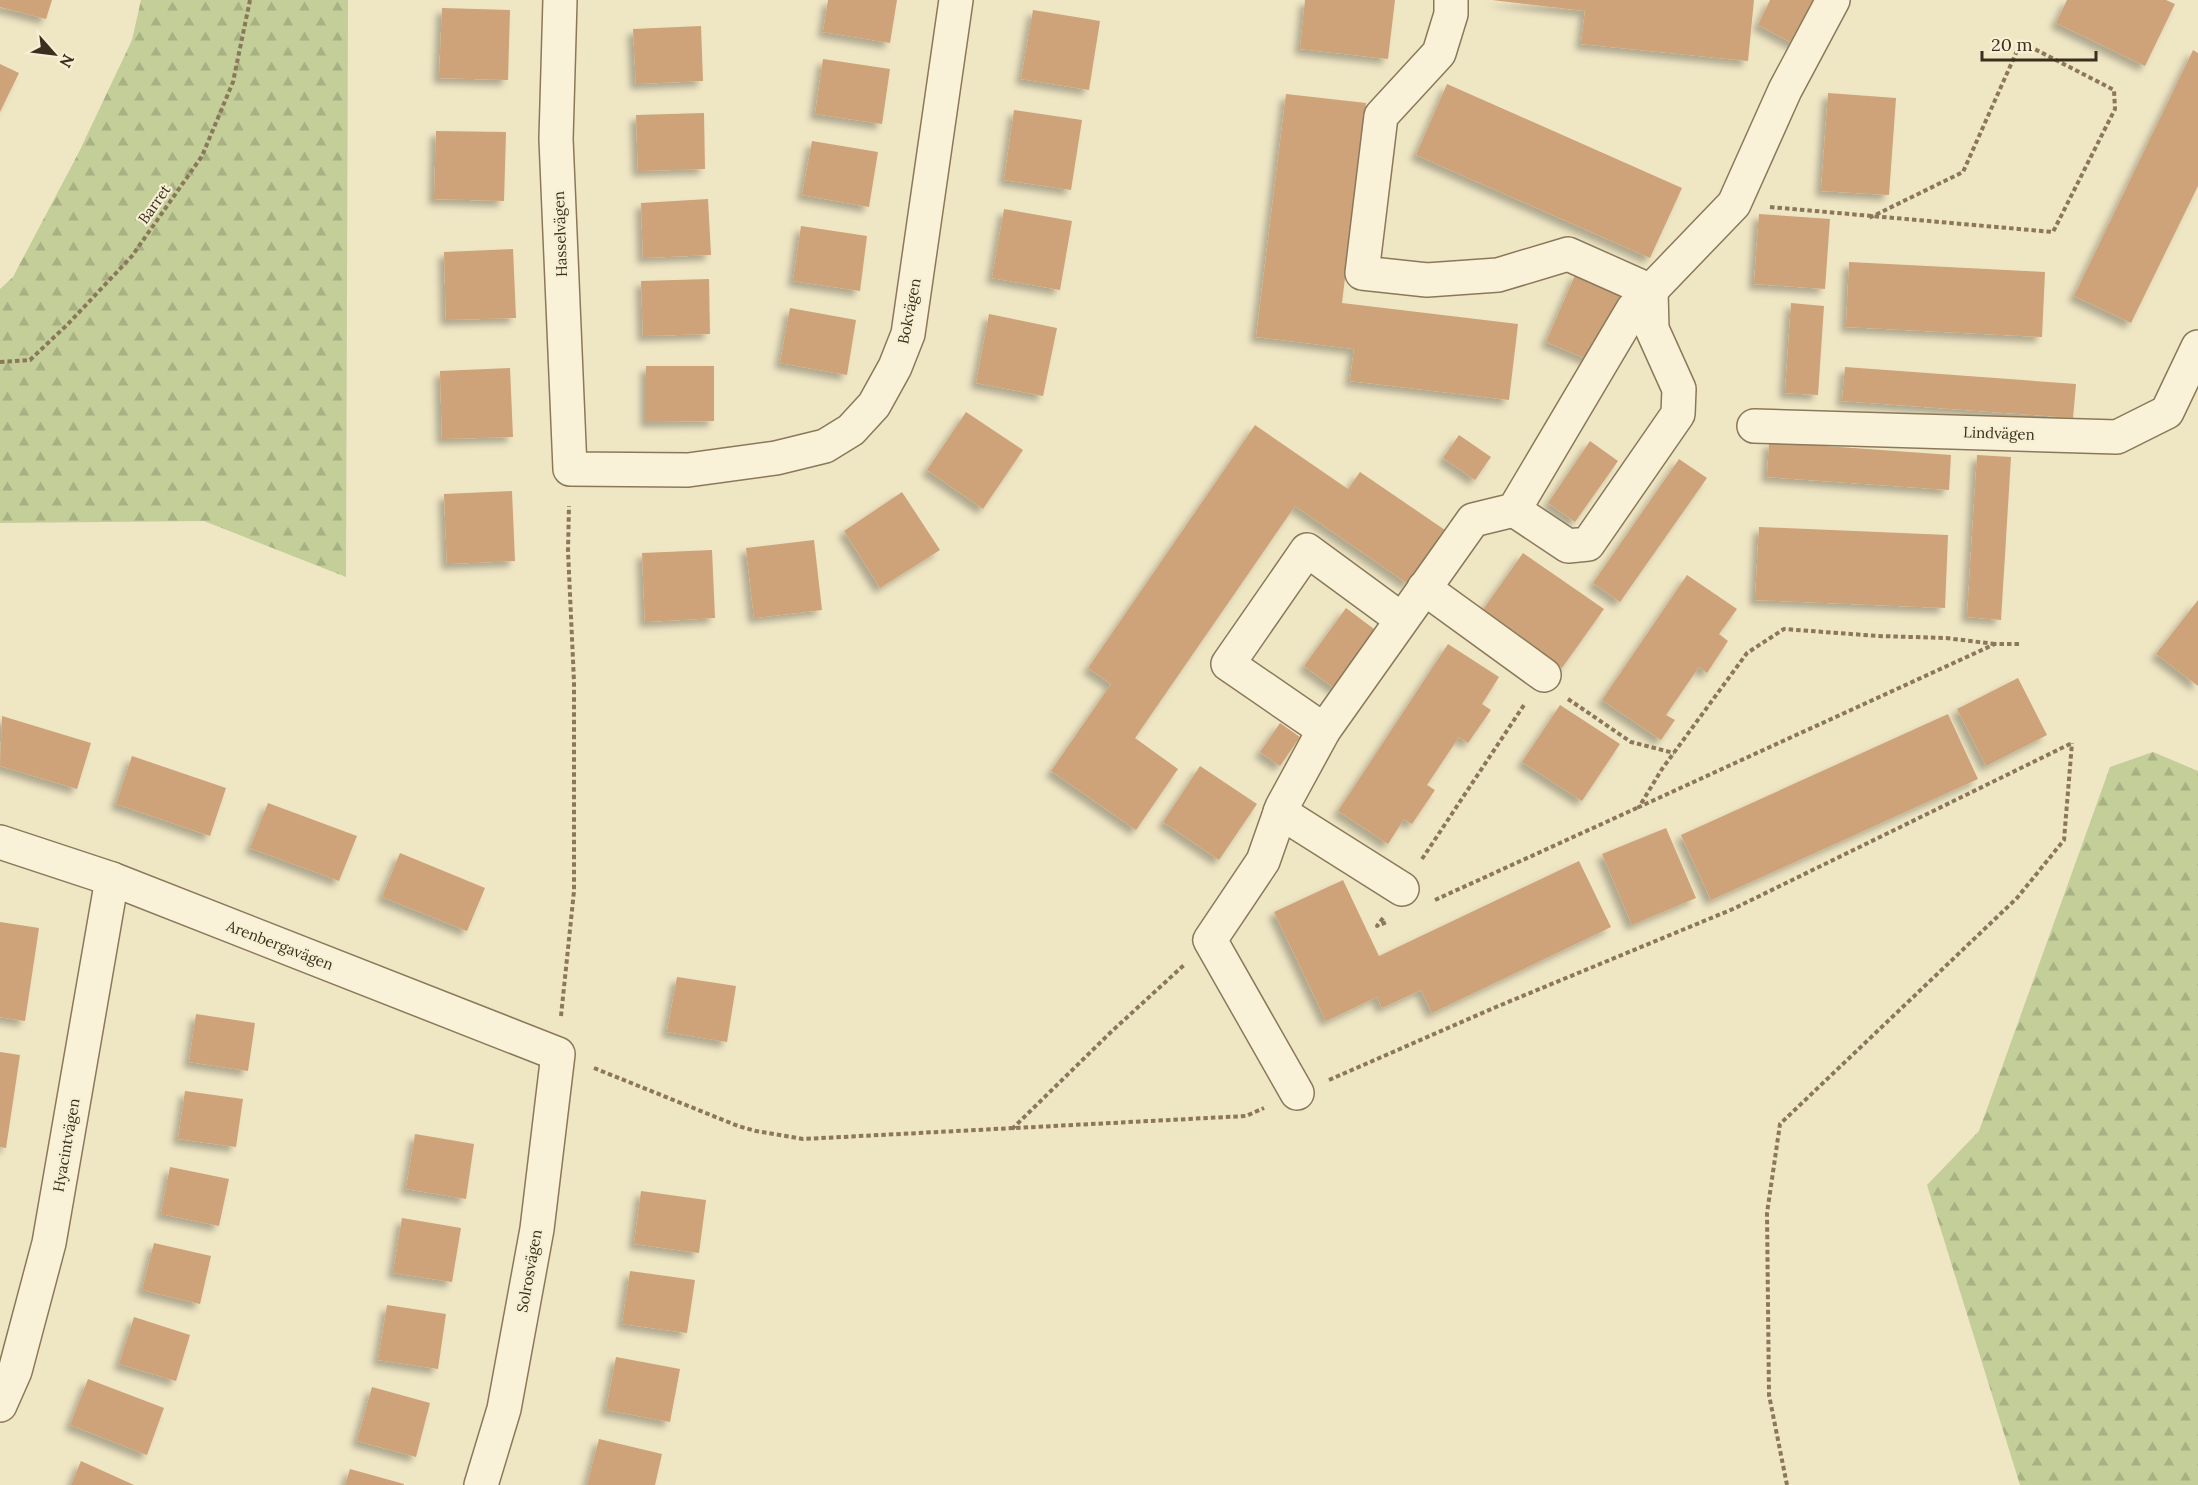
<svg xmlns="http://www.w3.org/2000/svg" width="2198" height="1485" font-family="Lora,serif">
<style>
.forest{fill:url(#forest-firs)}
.building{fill:#cfa379;filter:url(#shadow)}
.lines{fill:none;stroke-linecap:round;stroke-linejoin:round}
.minor-casing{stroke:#8b785a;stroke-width:36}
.path{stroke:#8b785a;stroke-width:4;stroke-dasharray:4.5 3;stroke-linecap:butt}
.minor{stroke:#faf2d8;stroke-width:33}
.labels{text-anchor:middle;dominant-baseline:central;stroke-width:4.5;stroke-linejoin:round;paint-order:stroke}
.street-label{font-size:15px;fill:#3a2e1e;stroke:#f7efd4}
</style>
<defs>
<pattern id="forest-firs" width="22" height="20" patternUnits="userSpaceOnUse" patternTransform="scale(1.5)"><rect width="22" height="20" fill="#c3ce98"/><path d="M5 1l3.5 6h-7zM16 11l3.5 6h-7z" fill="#a8b183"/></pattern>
<filter id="shadow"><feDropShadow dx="-5.5" dy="5.5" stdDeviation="3" flood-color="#0004"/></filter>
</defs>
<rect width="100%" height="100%" fill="#efe6c4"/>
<g class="forest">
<path d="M141 0H348L346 577 204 521 0 523V289L13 277 79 152 132 40Z"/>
<path d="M2153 752 2198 771V1485H2020L1927 1185 1979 1131 2110 767Z"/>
</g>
<g class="building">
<path d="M0 0H52L46 19 0 7Z"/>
<path d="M828 0H897L890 43 823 32Z"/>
<path d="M1305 0H1395L1388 59 1300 49Z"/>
<path d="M1492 0H1754L1748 61 1581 44 1585 11Z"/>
<path d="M1770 0H1821L1798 46 1758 25Z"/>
<path d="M2067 0H2166L2175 4 2145 66 2056 23Z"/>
<path d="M442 8 510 10 508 80 439 78Z"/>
<path d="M1033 10 1100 21 1089 90 1021 79Z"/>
<path d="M701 26 703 81 636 84 633 29Z"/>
<path d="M2193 50 2198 53V186L2131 323 2074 296Z"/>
<path d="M823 59 890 69 882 124 815 114Z"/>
<path d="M0 64 19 73 0 112Z"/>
<path d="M1447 84 1682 188 1650 258 1416 155Z"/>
<path d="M1828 93 1896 98 1889 195 1821 191Z"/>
<path d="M1286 94 1366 103 1342 303 1518 324 1509 400 1350 381 1354 349 1256 337Z"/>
<path d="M1014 110 1082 120 1071 190 1004 180Z"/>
<path d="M704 113 705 169 638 171 636 115Z"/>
<path d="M436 131 506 132 504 201 434 199Z"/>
<path d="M812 141 878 152 869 207 802 195Z"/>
<path d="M708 199 711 255 643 258 641 203Z"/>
<path d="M1004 209 1072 221 1060 290 992 278Z"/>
<path d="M1759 214 1830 219 1825 289 1754 284Z"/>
<path d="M801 226 867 236 860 291 793 281Z"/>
<path d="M513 249 516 318 446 320 444 252Z"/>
<path d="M1849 262 2045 272 2042 337 1846 327Z"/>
<path d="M1576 273 1621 293 1591 361 1546 342Z"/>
<path d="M709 279 710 334 643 336 641 281Z"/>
<path d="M1791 303 1824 306 1818 395 1785 393Z"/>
<path d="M790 308 856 320 847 375 780 363Z"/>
<path d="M989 314 1057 328 1043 396 976 383Z"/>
<path d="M646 366H714V421L646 422Z"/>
<path d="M1845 367 2076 384 2073 418 1842 401Z"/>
<path d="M510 368 513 437 442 439 440 371Z"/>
<path d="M966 412 1023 450 983 509 927 470Z"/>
<path d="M1255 425 1348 489 1360 472 1445 530 1408 584 1295 506 1135 738 1178 769 1136 830 1051 771 1111 684 1088 668Z"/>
<path d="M1459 435 1491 457 1475 480 1443 458Z"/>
<path d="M1590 441 1618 461 1575 522 1548 503Z"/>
<path d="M1769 442 1951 455 1949 490 1767 477Z"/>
<path d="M1977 455 2011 457 2001 620 1967 617Z"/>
<path d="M1679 459 1707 478 1620 602 1593 583Z"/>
<path d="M512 491 515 561 447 564 444 494Z"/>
<path d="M902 492 940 550 880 588 844 531Z"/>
<path d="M1759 527 1948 535 1945 608 1755 600Z"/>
<path d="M814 540 822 610 754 618 746 548Z"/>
<path d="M712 550 715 618 645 622 642 553Z"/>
<path d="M1523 553 1604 609 1562 668 1482 611Z"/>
<path d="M1687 575 1737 609 1719 634 1728 641 1707 673 1699 667 1666 715 1675 720 1661 740 1602 700Z"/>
<path d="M2198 600V686L2156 654Z"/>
<path d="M1346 608 1378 632 1337 690 1304 666Z"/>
<path d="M1448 644 1499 677 1482 704 1491 710 1468 743 1459 737 1427 785 1435 790 1412 824 1404 819 1388 844 1338 811Z"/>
<path d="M2018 678 2047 735 1986 766 1957 709Z"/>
<path d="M1560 705 1620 744 1582 801 1522 762Z"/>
<path d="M1948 714 1978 779 1711 900 1681 835Z"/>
<path d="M2 716 91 743 77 789 0 766Z"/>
<path d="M1280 723 1300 737 1280 766 1260 752Z"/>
<path d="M132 756 226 788 210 836 116 804Z"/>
<path d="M1200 766 1257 804 1219 860 1163 822Z"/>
<path d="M268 803 357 836 339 881 250 848Z"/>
<path d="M1666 828 1696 898 1632 925 1602 854Z"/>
<path d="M400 853 485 888 467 931 382 897Z"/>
<path d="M1579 861 1611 927 1432 1013 1421 990 1382 1008 1377 997 1326 1021 1274 912 1343 880 1379 956Z"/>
<path d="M0 922 39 928 25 1021 0 1017Z"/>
<path d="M677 977 736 986 727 1042 667 1032Z"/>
<path d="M196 1014 255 1023 248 1071 189 1062Z"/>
<path d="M0 1052 20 1055 6 1148 0 1147Z"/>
<path d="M185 1091 243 1099 236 1147 178 1139Z"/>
<path d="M415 1134 474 1144 466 1199 406 1189Z"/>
<path d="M170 1167 229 1179 219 1226 161 1214Z"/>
<path d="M641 1191 706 1200 699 1253 634 1244Z"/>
<path d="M402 1218 461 1228 452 1282 393 1273Z"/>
<path d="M154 1243 211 1256 200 1304 142 1290Z"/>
<path d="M630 1271 695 1280 687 1333 622 1324Z"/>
<path d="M387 1305 446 1314 438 1369 378 1360Z"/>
<path d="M134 1317 190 1335 176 1381 119 1364Z"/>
<path d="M616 1357 680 1369 670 1422 606 1410Z"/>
<path d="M88 1379 164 1408 147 1455 70 1425Z"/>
<path d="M372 1387 430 1403 416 1457 357 1441Z"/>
<path d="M599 1439 662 1454 655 1485H587Z"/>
<path d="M81 1461 134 1485H71Z"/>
<path d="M350 1469 404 1484V1485H345Z"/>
</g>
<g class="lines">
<g class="minor-casing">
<g id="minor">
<path d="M560 0 556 139 570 469 688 470 776 458 825 446 851 430 874 405 895 367 908 334 956 0"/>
<path d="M1451 0V14L1439 53 1381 116 1362 273 1427 280 1498 275 1568 254 1651 291 1652 329 1679 389 1678 414 1588 544 1568 546 1514 510"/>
<path d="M1754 426 2117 437 2167 412 2198 347"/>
<path d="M1424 588 1544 675"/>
<path d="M1324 730 1228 664 1307 550 1401 619"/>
<path d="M1280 812 1402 889"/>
<path d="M0 842 112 879 558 1054 537 1229 504 1409 481 1485"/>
<path d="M1297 1093 1210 940 1263 861 1282 807 1324 730 1473 520 1514 510 1633 309 1734 204 1785 90 1833 0"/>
<path d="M0 1405 15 1371 49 1243 112 879"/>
</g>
</g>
<g class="path">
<path d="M1770 207 2053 232 2115 109 2114 90 2021 42 1963 172 1869 218"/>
<path d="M0 362 30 360 68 324 132 256 202 156 233 82 250 0"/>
<path d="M1995 644 1946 638 1878 636 1784 629 1747 653 1662 769 1639 807 1995 644H2022"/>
<path d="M1568 699 1631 742 1674 753"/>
<path d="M1422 859 1524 705"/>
<path d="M1435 900 1639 807"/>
<path d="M1383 918 1377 926 1387 922"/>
<path d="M561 1016 574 891V682L568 551 569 506"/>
<path d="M594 1068 738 1126 756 1131 803 1139 1246 1116 1264 1108"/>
<path d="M1329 1080 1496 1007 1733 909 2072 743"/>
<path d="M1012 1129 1111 1032 1184 965"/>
<path d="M1787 1485 1769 1395 1767 1213 1780 1124 2017 898 2064 840 2072 743"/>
</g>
<use href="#minor" class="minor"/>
</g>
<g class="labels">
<g class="street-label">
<text transform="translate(154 204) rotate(-55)">Barret</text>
<text transform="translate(560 234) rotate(-92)">Hasselvägen</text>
<text transform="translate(909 311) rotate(-79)">Bokvägen</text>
<text transform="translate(1999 433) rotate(2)">Lindvägen</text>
<text transform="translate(280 945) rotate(21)">Arenbergavägen</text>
<text transform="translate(66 1145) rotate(-80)">Hyacintvägen</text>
<text transform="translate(529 1271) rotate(-80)">Solrosvägen</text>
</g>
</g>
<g transform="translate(54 54) rotate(118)" stroke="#f7efd4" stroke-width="4.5" paint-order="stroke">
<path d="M0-4.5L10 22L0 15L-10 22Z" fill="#3a2e1e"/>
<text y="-9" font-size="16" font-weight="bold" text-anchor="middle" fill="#3a2e1e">N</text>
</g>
<path d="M1982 51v9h114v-9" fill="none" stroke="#3a2e1e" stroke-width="3"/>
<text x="1991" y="51" font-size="18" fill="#3a2e1e" stroke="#f7efd4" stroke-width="4.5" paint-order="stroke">20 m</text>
</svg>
